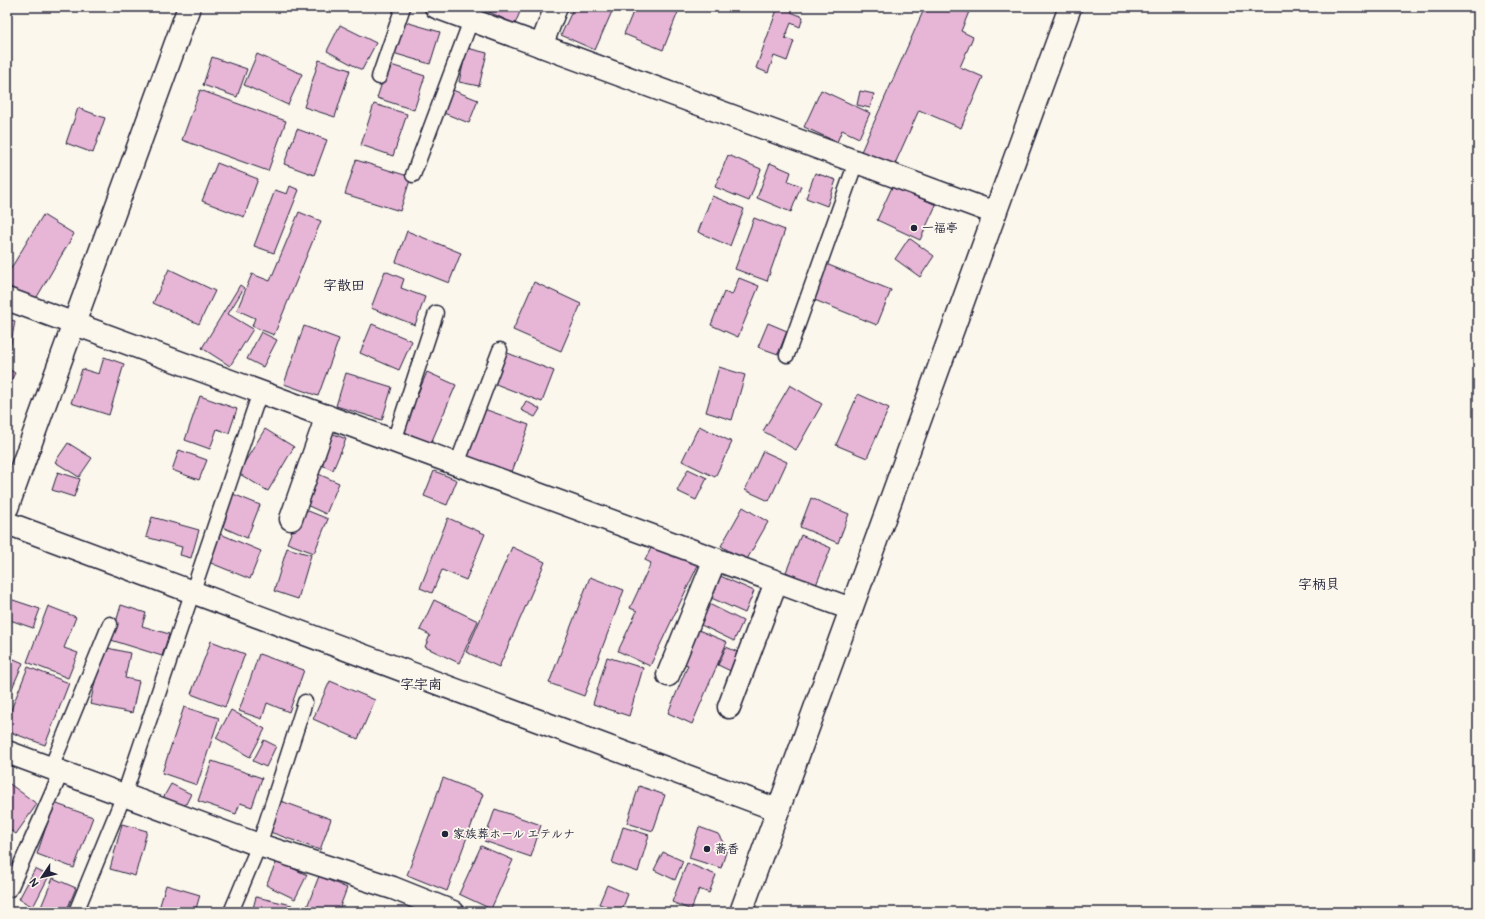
<svg xmlns="http://www.w3.org/2000/svg" width="1485" height="919" font-family="Pangolin,'Klee One',sans-serif">
<style>
.building{fill:#e7b6d7;stroke:#22223b}
.lines{fill:none;stroke-linecap:round;stroke-linejoin:round}
.service-casing{stroke:#22223b;stroke-width:17}
.minor-casing{stroke:#22223b;stroke-width:25}
.tertiary-casing{stroke:#22223b;stroke-width:25}
.service{stroke:#fbf7ec;stroke-width:14}
.minor{stroke:#fbf7ec;stroke-width:22}
.tertiary{stroke:#fbf7ec;stroke-width:22}
.poi-dot{fill:#22223b;stroke:#fbf7ec;stroke-width:1.5}
.labels{text-anchor:middle;dominant-baseline:central;stroke-width:3.5;stroke-linejoin:round;paint-order:stroke}
.poi-label{font-size:12px;font-weight:bold;fill:#22223b;stroke:#fbf7ec;text-anchor:start}
.quarter-label{font-size:14px;font-weight:bold;fill:#22223b;stroke:#fbf7ec}
</style>
<rect width="100%" height="100%" fill="#fbf7ec"/>
<filter id="ink" filterUnits="userSpaceOnUse"><feTurbulence type="fractalNoise" baseFrequency=".025" numOctaves="2"/><feDisplacementMap in="SourceGraphic" scale="8" xChannelSelector="R" yChannelSelector="G"/><feConvolveMatrix kernelMatrix="1 2 1 2 8 2 1 2 1" color-interpolation-filters="sRGB"/></filter>
<g filter="url(#ink)">
<g class="building">
<path d="M478 7H522L515 24Z"/>
<path d="M574 7H614L595 50 561 35Z"/>
<path d="M635 7H680L663 50 624 34Z"/>
<path d="M778 7H792L791 12 803 17 800 27 791 23 785 38 794 41 787 61 774 56 768 73 756 68Z"/>
<path d="M925 7H971L961 31 973 37 960 67 983 77 961 128 919 110 893 168 860 154Z"/>
<path d="M402 21 440 32 430 64 393 53Z"/>
<path d="M340 25 376 43 362 70 327 51Z"/>
<path d="M467 48 487 53 479 86 459 82Z"/>
<path d="M257 54 302 74 288 105 244 85Z"/>
<path d="M212 57 247 69 237 97 203 85Z"/>
<path d="M319 60 350 70 335 117 304 107Z"/>
<path d="M388 64 425 76 414 110 377 98Z"/>
<path d="M450 89 478 100 469 123 441 112Z"/>
<path d="M200 90 286 121 268 171 182 140Z"/>
<path d="M821 90 870 113 859 138 842 130 837 142 804 127Z"/>
<path d="M860 91 874 94 870 108 857 105Z"/>
<path d="M374 104 407 114 393 156 361 145Z"/>
<path d="M78 108 105 118 93 153 66 143Z"/>
<path d="M297 129 327 140 314 175 284 164Z"/>
<path d="M728 155 761 169 749 201 715 187Z"/>
<path d="M356 160 411 177 400 211 345 194Z"/>
<path d="M217 163 258 179 244 217 202 201Z"/>
<path d="M770 163 791 172 788 181 801 186 791 212 757 198Z"/>
<path d="M815 173 836 180 827 206 806 198Z"/>
<path d="M893 185 936 205 920 240 877 220Z"/>
<path d="M290 186 299 190 274 253 254 246 275 190 287 194Z"/>
<path d="M712 196 744 209 730 246 698 232Z"/>
<path d="M299 212 321 221 274 335 252 326 255 318 237 310 252 274 270 281Z"/>
<path d="M43 215 74 234 34 302 7 285V275Z"/>
<path d="M754 218 785 230 767 281 735 269Z"/>
<path d="M407 231 461 253 449 283 396 262Z"/>
<path d="M909 238 934 256 920 277 895 259Z"/>
<path d="M826 264 891 290 877 325 812 299Z"/>
<path d="M169 269 215 291 199 324 153 303Z"/>
<path d="M385 271 404 279 401 288 425 297 415 325 371 308Z"/>
<path d="M739 278 759 286 738 337 711 325 724 292 732 295Z"/>
<path d="M534 282 581 304 561 351 513 330Z"/>
<path d="M240 285 244 288 228 314 253 329 230 366 202 348Z"/>
<path d="M7 319 15 321 10 349 7 348Z"/>
<path d="M768 323 787 331 778 354 758 347Z"/>
<path d="M372 324 412 341 399 370 360 353Z"/>
<path d="M304 326 339 339 318 396 284 384Z"/>
<path d="M261 332 277 340 263 367 247 359Z"/>
<path d="M505 352 554 371 542 402 493 383Z"/>
<path d="M104 357 124 364 109 415 71 403 82 369 99 374Z"/>
<path d="M719 367 745 375 732 420 706 412Z"/>
<path d="M7 368 15 373 7 388Z"/>
<path d="M427 372 456 385 431 443 402 431Z"/>
<path d="M346 373 392 387 382 420 336 406Z"/>
<path d="M790 385 822 404 796 450 763 431Z"/>
<path d="M858 394 889 408 867 458 836 445Z"/>
<path d="M200 396 237 409 229 433 217 429 210 449 185 440Z"/>
<path d="M526 401 540 409 535 417 521 410Z"/>
<path d="M484 409 529 425 512 472 467 456Z"/>
<path d="M699 426 732 442 715 477 682 461Z"/>
<path d="M265 429 294 447 268 491 238 473Z"/>
<path d="M329 432 346 439 333 470 316 463Z"/>
<path d="M68 443 92 458 79 477 55 462Z"/>
<path d="M179 450 207 460 199 480 172 470Z"/>
<path d="M763 451 787 462 769 501 745 490Z"/>
<path d="M688 469 707 478 696 500 677 491Z"/>
<path d="M434 471 457 480 447 505 424 496Z"/>
<path d="M58 472 80 479 74 497 52 490Z"/>
<path d="M316 473 339 483 326 514 302 503Z"/>
<path d="M233 494 260 505 247 538 220 526Z"/>
<path d="M811 498 849 514 838 543 800 527Z"/>
<path d="M743 507 768 522 746 561 721 546Z"/>
<path d="M301 508 328 519 314 553 287 543Z"/>
<path d="M152 517 199 530 191 558 180 555 182 547 146 537Z"/>
<path d="M448 518 485 534 466 580 442 570 432 593 420 588Z"/>
<path d="M218 533 261 551 250 579 206 561Z"/>
<path d="M801 535 831 548 816 585 786 572Z"/>
<path d="M654 542 699 563 650 666 618 651 637 611 630 608 651 563 645 560Z"/>
<path d="M512 547 545 562 499 667 466 652Z"/>
<path d="M287 548 311 555 298 599 274 591Z"/>
<path d="M718 575 754 591 745 613 709 597Z"/>
<path d="M590 577 624 590 584 696 549 683Z"/>
<path d="M7 598 40 609 33 628 7 619Z"/>
<path d="M434 600 478 621 459 663 425 647 430 635 420 630Z"/>
<path d="M707 603 743 621 734 641 697 623Z"/>
<path d="M121 605 146 613 142 626 169 634 162 656 111 640Z"/>
<path d="M48 606 76 617 64 648 78 653 68 678 27 662Z"/>
<path d="M696 629 727 642 692 724 668 713 688 665 682 663Z"/>
<path d="M211 641 245 654 225 707 191 694Z"/>
<path d="M103 647 130 653 125 678 139 681 132 713 90 704Z"/>
<path d="M726 647 745 655 737 674 718 665Z"/>
<path d="M259 654 304 670 289 712 267 703 262 719 239 711Z"/>
<path d="M7 656 23 663 7 700Z"/>
<path d="M607 657 643 668 629 716 593 704Z"/>
<path d="M28 667 69 683 45 745 7 731V720Z"/>
<path d="M330 681 375 700 358 739 313 719Z"/>
<path d="M184 707 219 718 197 785 162 773Z"/>
<path d="M231 710 265 729 250 757 216 738Z"/>
<path d="M264 740 276 746 266 767 253 761Z"/>
<path d="M212 761 262 778 252 807 240 803 236 814 198 801Z"/>
<path d="M443 778 483 794 447 891 407 875Z"/>
<path d="M7 782 37 804 16 834 7 828Z"/>
<path d="M171 784 191 794 184 808 163 798Z"/>
<path d="M639 786 665 795 653 831 627 823Z"/>
<path d="M281 801 331 819 320 850 270 832Z"/>
<path d="M54 803 93 817 74 868 37 854Z"/>
<path d="M495 809 541 825 531 857 484 841Z"/>
<path d="M122 824 147 831 135 876 110 869Z"/>
<path d="M623 827 649 835 638 872 612 863Z"/>
<path d="M699 827 718 834 727 849 721 868 689 858Z"/>
<path d="M481 846 513 860 491 909 459 894Z"/>
<path d="M663 852 683 861 675 880 654 870Z"/>
<path d="M277 861 307 875 295 899 266 885Z"/>
<path d="M687 863 716 875 709 893 699 889 691 910 672 902Z"/>
<path d="M35 869 49 876 33 907 19 899Z"/>
<path d="M319 876 347 888 338 912H305Z"/>
<path d="M53 878 76 888 66 912H52L41 907Z"/>
<path d="M166 885 200 895 195 912H158Z"/>
<path d="M607 885 628 894 621 912 599 904Z"/>
<path d="M256 897 292 905 290 912H252Z"/>
</g>
<g class="lines">
<g class="service-casing">
<g id="service">
<path d="M379 77 403 7"/>
<path d="M413 175 476 7"/>
<path d="M787 355 856 162"/>
<path d="M394 441 436 313"/>
<path d="M457 464 500 350"/>
<path d="M51 768 110 624"/>
<path d="M10 889 61 773"/>
<path d="M76 912 124 795 260 392"/>
<path d="M231 912 259 845 305 702"/>
</g>
</g>
<g class="minor-casing">
<g id="minor">
<path d="M436 7 995 213"/>
<path d="M541 46 556 7"/>
<path d="M7 299 851 609"/>
<path d="M291 519 327 416"/>
<path d="M668 675 715 559"/>
<path d="M729 707 776 582"/>
<path d="M7 752 259 845 393 888 453 912"/>
</g>
</g>
<g class="tertiary-casing">
<g id="tertiary">
<path d="M7 508 189 7"/>
<path d="M7 523 778 810"/>
<path d="M741 912 1070 7"/>
</g>
</g>
<use href="#service" class="service"/>
<use href="#minor" class="minor"/>
<use href="#tertiary" class="tertiary"/>
</g>
</g>
<g class="poi-dot">
<circle cx="914" cy="228" r="4"/>
<circle cx="445" cy="834" r="4"/>
<circle cx="707" cy="849" r="4"/>
</g>
<g class="labels">
<g class="poi-label">
<text x="922" y="228">一福亭</text>
<text x="453" y="834">家族葬ホール エテルナ</text>
<text x="715" y="849">蕎香</text>
</g>
<g class="quarter-label">
<text x="344" y="285">字散田</text>
<text x="1319" y="584">字柄貝</text>
<text x="421" y="684">字宇南</text>
</g>
</g>
<rect width="1485" height="919" fill="none" stroke="#fbf7ec" stroke-width="24"/>
<rect x="12" y="12" width="1461" height="895" fill="none" stroke="#22223b" stroke-width="1.5" filter="url(#ink)"/>
<g transform="translate(42 877) rotate(235)" stroke="#fbf7ec" stroke-width="3" paint-order="stroke">
<path d="M0-3L7 15L0 10L-7 15Z" fill="#22223b"/>
<text y="-6" font-size="11" font-weight="bold" text-anchor="middle" fill="#22223b">N</text>
</g>
</svg>
